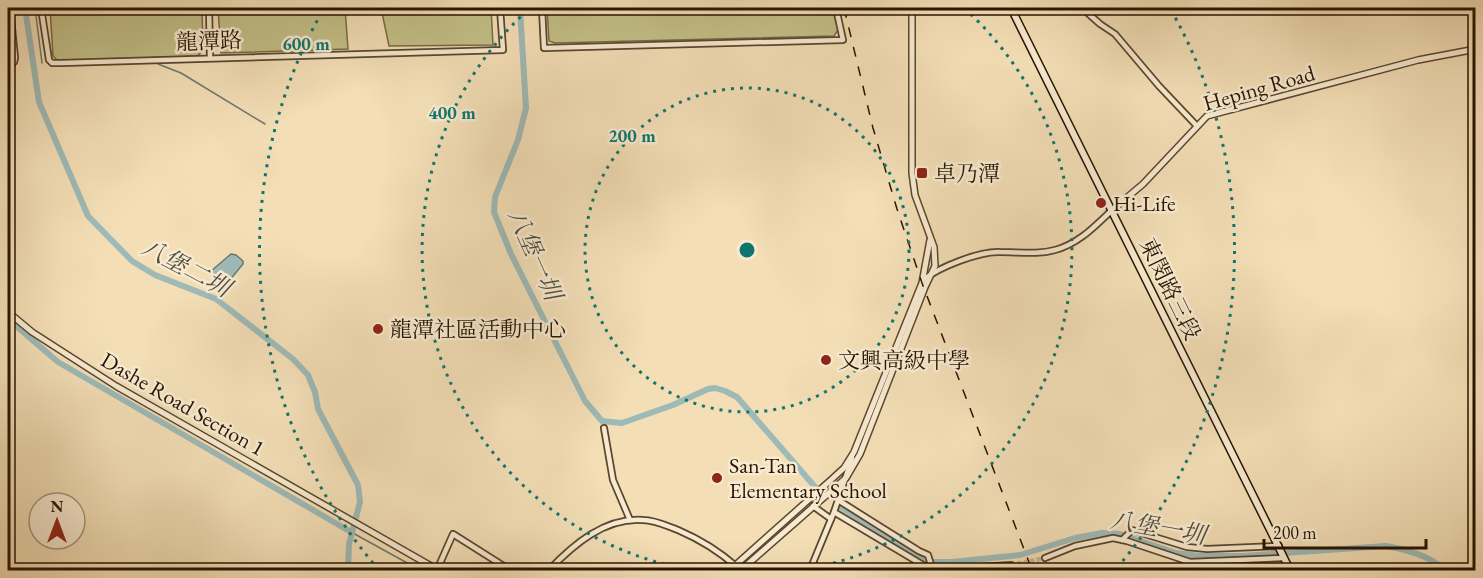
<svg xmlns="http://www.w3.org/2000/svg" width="1483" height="578" font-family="'EB Garamond','Noto Serif TC',serif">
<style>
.green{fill:#c3bf88;stroke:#766a44;stroke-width:1.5}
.water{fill:#9ebab7;stroke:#6f786e;stroke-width:1.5}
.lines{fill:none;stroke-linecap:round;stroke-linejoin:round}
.stream{stroke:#6f786e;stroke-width:1.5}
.canal{stroke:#9ebab7;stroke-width:6}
.minor-tunnel{stroke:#cab692;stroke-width:4.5;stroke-dasharray:4.5 2;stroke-linecap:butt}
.minor-casing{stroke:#5b462e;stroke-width:8}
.tertiary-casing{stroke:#5b462e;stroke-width:8}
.secondary-casing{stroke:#281400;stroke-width:9}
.minor{stroke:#f7ead0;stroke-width:4.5}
.tertiary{stroke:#f7ead0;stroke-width:5}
.secondary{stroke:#f7ead0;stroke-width:6}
.rail{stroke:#281400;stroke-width:1.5;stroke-dasharray:10 10;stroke-linecap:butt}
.ring{fill:none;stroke:#0f766e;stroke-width:3;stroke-dasharray:3 6}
.poi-dot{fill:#8f2418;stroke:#f7ead0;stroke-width:2}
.labels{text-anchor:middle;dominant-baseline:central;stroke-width:5;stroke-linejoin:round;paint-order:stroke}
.street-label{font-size:22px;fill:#281400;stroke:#f7ead0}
.poi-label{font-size:22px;fill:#281400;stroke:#f7ead0;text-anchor:start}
.water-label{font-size:24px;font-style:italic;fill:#514e40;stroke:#f7ead0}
.centre{fill:#0f766e;stroke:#f7ead0;stroke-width:3}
.ring-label{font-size:18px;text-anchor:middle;font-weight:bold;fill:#0f766e;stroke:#f7ead0;stroke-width:5;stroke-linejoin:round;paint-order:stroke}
</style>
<rect width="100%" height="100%" fill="#f3deb6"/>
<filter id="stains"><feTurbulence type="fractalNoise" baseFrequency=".00333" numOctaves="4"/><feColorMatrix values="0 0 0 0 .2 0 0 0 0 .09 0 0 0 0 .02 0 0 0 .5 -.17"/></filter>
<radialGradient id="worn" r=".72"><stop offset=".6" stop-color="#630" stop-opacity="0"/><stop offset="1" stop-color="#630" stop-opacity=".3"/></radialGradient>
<g class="green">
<path d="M50 8H202L203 51 197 56 58 61 53 56Z"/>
<path d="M218 8H345L348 49 221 53Z"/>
<path d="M381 8H491L493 45 389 46Z"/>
<path d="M547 8H833L838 30 834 36 555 43 549 41Z"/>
</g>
<path class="water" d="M231 254 236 255 243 261V264L225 286H223L210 272Z"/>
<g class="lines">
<g class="stream">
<path d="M35 8 42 63"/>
<path d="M158 64 181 73 265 124"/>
<path d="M351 532 420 570"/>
</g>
<g class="canal">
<path d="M25 8 39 102 88 216 132 261 155 275 216 299 293 359 308 375 315 392 318 409 358 485 360 502 349 544 348 570"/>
<path d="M520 8 526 108 518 140 495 197 494 212 511 254 585 401 602 421 622 423 673 405 708 389 715 388 725 391 737 397 816 488"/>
<path d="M8 319 58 362 351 532"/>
<path d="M842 508 926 562H952L1020 555 1075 538 1102 533 1120 534 1176 553 1199 556H1243L1386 546C1408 550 1428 555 1445 570"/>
</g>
<path class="minor-tunnel" d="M1011 565 1045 558"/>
<g class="minor-casing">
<g id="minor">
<path d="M41 8 49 60 52 63H61L503 50 500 8"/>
<path d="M209 8 210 57"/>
<path d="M542 8 544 48 843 40 836 8"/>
<path d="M1082 8 1100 24 1115 34 1159 86 1196 125"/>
<path d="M8 67 14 62 15 58 10 8"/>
<path d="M923 280C939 267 980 251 1000 252 1019 252 1037 255 1055 250 1078 244 1094 227 1111 211"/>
<path d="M604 428 613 480 630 520"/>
<path d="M838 500 919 551 928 555 932 568"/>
<path d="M813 506 831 519"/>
<path d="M834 512 928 568 947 569 1011 565"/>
<path d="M1122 540 1132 530 1187 547 1207 549 1279 546"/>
<path d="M1045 558 1075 546 1113 538 1127 541 1190 562 1283 558"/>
<path d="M437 570 453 534 510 570"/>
<path d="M549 570C573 545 605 517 643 520 655 520 667 526 678 530 699 539 720 552 737 567"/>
<path d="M810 570 834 512 852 458"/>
</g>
</g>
<g class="tertiary-casing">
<g id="tertiary">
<path d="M1111 211 1143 184 1207 116 1418 60 1476 49"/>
<path d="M8 312 32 332 116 386 438 570"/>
<path d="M730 570 832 479 844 468 854 452 922 283 930 240"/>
<path d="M741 570 846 478 860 454 925 287 935 266 934 247 915 195 912 173V8"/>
</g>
</g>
<g class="secondary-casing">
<path id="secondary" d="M1011 8 1290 570"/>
</g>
<use href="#minor" class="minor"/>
<use href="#tertiary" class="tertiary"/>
<use href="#secondary" class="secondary"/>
<path class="rail" d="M844 8 873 128 897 209 922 283 1032 570"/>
</g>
<g class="ring">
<circle cx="747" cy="250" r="162"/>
<path d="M691 570A325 325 0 0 1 530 8M964 8A325 325 0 0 1 803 570"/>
<path d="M379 570A487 487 0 0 1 323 10M1171 10A487 487 0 0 1 1115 570"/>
</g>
<g class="poi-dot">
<rect x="916" y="167" width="12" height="12" rx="3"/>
<circle cx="1101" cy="203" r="6"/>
<circle cx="378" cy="329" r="6"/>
<circle cx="826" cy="360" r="6"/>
<circle cx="717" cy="478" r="6"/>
</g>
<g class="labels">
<g class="street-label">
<text transform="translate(209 41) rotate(-2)">龍潭路</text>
<text transform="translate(1259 88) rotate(-16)">Heping Road</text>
<text transform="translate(1170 289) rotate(64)">東閔路三段</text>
<text transform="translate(183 404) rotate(30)">Dashe Road Section 1</text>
</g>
<g class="poi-label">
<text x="934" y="173">卓乃潭</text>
<text x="1113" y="203">Hi-Life</text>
<text x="390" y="329">龍潭社區活動中心</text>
<text x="838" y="360">文興高級中學</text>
<text x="729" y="465">San-Tan<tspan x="729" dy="25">Elementary School</tspan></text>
</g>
<g class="water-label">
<text transform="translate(535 254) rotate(66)">八堡一圳</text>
<text transform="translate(186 267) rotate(28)">八堡二圳</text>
<text transform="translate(1158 527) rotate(10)">八堡一圳</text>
</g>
</g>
<circle cx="747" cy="250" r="9" class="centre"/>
<g class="ring-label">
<text x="306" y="50">600 m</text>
<text x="452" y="119">400 m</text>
<text x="632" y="142">200 m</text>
</g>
<rect width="1483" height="578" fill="none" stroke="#f3deb6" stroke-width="30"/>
<rect x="9" y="9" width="1465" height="560" fill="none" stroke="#281400" stroke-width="3"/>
<rect x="15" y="15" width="1453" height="548" fill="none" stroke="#281400" stroke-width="1.5"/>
<g transform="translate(57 521)"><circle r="28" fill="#f7ead0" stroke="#a4947d" stroke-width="1.5"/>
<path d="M0-4.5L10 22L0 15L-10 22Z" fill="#8f2418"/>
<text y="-9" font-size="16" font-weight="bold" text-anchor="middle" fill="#281400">N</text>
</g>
<path d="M1264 539v9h162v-9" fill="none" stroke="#281400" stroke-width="3"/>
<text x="1273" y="539" font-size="18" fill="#281400" stroke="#f7ead0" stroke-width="4.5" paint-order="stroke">200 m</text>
<rect width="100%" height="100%" filter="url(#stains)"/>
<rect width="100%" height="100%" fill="url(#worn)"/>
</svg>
